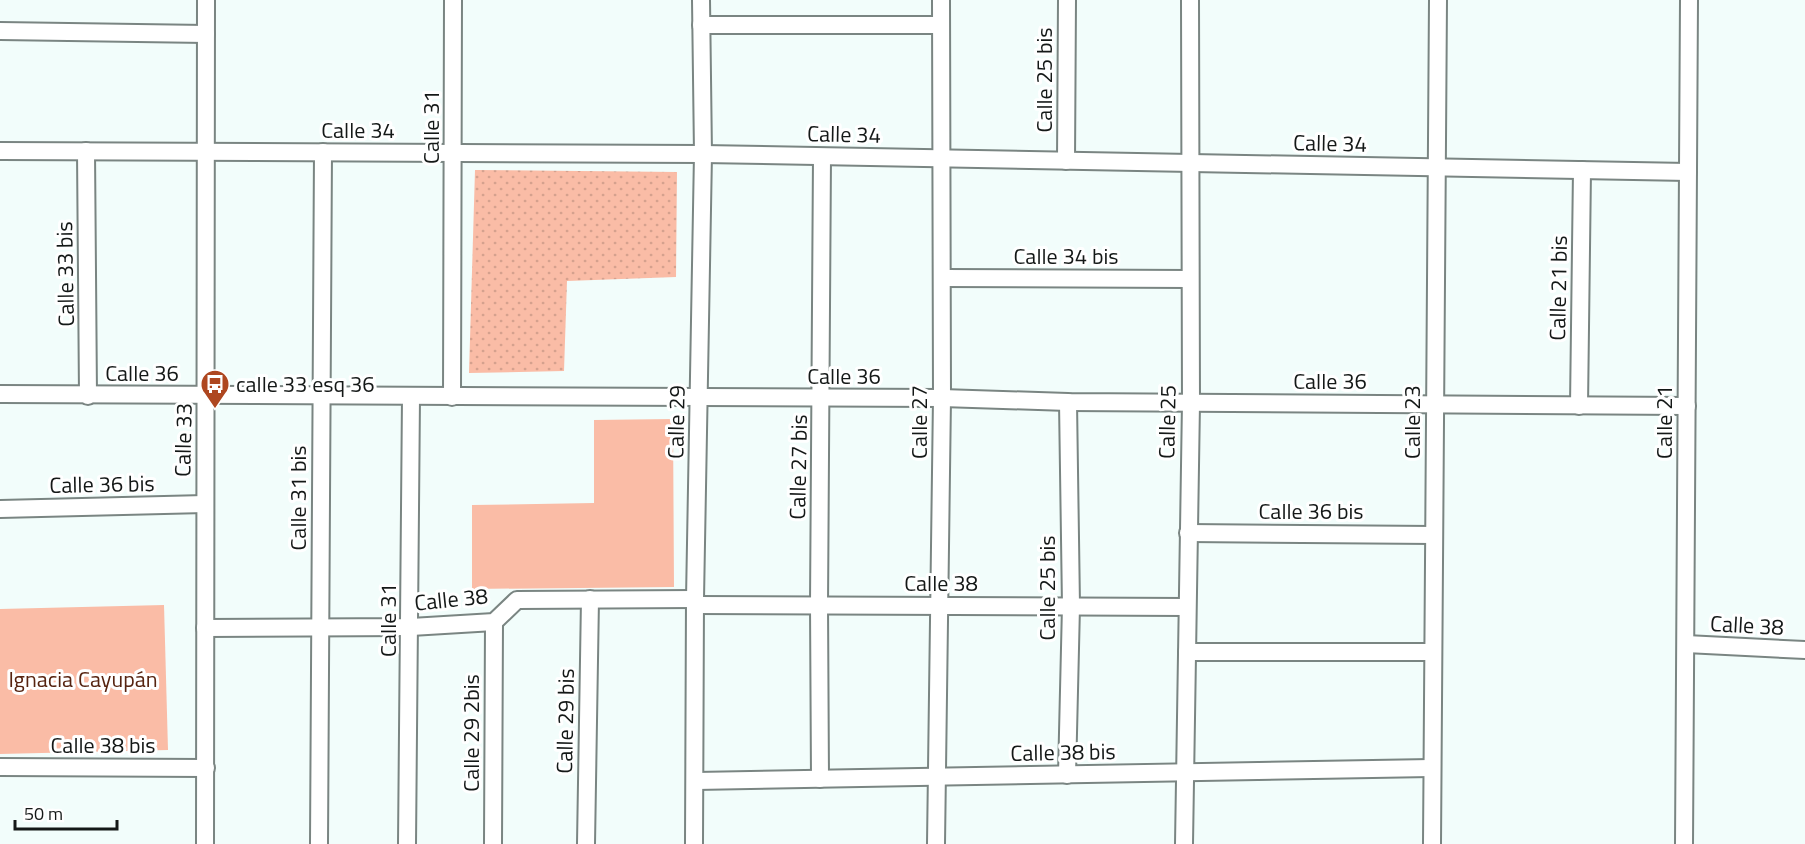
<svg xmlns="http://www.w3.org/2000/svg" width="1805" height="844" font-family="'Titillium Web',sans-serif">
<style>
.grass{fill:url(#grass-dots)}
.park{fill:#fabca6}
.lines{fill:none;stroke-linecap:round;stroke-linejoin:round}
.street-casing{stroke:#7a8582;stroke-width:20}
.street{stroke:#fff;stroke-width:16}
.labels{text-anchor:middle;dominant-baseline:central;stroke-width:6;stroke-linejoin:round;paint-order:stroke}
.street-label{font-size:22px;fill:#141817;stroke:#fff}
.poi-label{font-size:22px;fill:#141817;stroke:#fff;text-anchor:start}
.park-label{font-size:22px;fill:#562310;stroke:#fff}
</style>
<defs>
<pattern id="grass-dots" width="8" height="8" patternUnits="userSpaceOnUse" patternTransform="scale(1.5)"><rect width="8" height="8" fill="#fabca6"/><path d="M2 2h.1M6 6h.1" fill="none" stroke="#d5a18e" stroke-width="1.8" stroke-linecap="round"/></pattern>
</defs>
<rect width="100%" height="100%" fill="#f2fdfb"/>
<path class="grass" d="M475 170 677 172 676 277 567 281 564 371 469 373Z"/>
<g class="park">
<path d="M673 419 674 587 472 589V505L594 503V420Z"/>
<path d="M164 605 168 750 0 754V609Z"/>
</g>
<g class="lines">
<g class="street-casing">
<g id="street">
<path d="M701 25H941"/>
<path d="M0 31 206 34"/>
<path d="M0 151 703 154 1688 172"/>
<path d="M86 151 88 396"/>
<path d="M1066 161 1067 0"/>
<path d="M942 278 1190 279"/>
<path d="M0 394 942 398 1068 402 1687 406"/>
<path d="M452 397 453 0"/>
<path d="M1579 406 1582 170"/>
<path d="M0 509 205 504"/>
<path d="M1188 533 1434 535"/>
<path d="M695 605 1187 607"/>
<path d="M205 628 411 627 494 622 517 600 695 599"/>
<path d="M1686 644 1805 650"/>
<path d="M1187 652H1433"/>
<path d="M0 767 206 768"/>
<path d="M1067 775 1071 606 1068 402"/>
<path d="M820 779 819 605 822 157"/>
<path d="M696 781 1431 768"/>
<path d="M205 844 206 0"/>
<path d="M319 844 323 152"/>
<path d="M407 844 411 397"/>
<path d="M493 844 494 622"/>
<path d="M586 844 590 599"/>
<path d="M694 844 695 599 703 154 701 0"/>
<path d="M936 844 942 398 941 0"/>
<path d="M1184 844 1191 403 1190 0"/>
<path d="M1432 844 1438 0"/>
<path d="M1684 844 1689 0"/>
</g>
</g>
<use href="#street" class="street"/>
</g>
<defs>
<g id="bus-pin" transform="scale(1.5)"><path d="M0 17L-7.5 6A9.5 9.5 0 1 1 7.5 6Z" fill="#ae4720" stroke="#fff"/><path d="M-5-6H5V4H4V6H2V4H-2V6H-4V4H-5ZM-3.5-4V0h7V-4ZM-3.5 1.2v1.5H-2V1.2ZM2 1.2v1.5H3.5V1.2Z" fill="#fff"/></g>
</defs>
<g fill-rule="evenodd">
<use href="#bus-pin" x="215" y="384"/>
</g>
<g class="labels">
<g class="street-label">
<text transform="translate(1044 80) rotate(-90)">Calle 25 bis</text>
<text transform="translate(431 127) rotate(-90)">Calle 31</text>
<text x="358" y="130">Calle 34</text>
<text transform="translate(844 134) rotate(1)">Calle 34</text>
<text transform="translate(1330 143) rotate(1)">Calle 34</text>
<text x="1066" y="256">Calle 34 bis</text>
<text transform="translate(65 274) rotate(-91)">Calle 33 bis</text>
<text transform="translate(1558 288) rotate(-89)">Calle 21 bis</text>
<text x="142" y="373">Calle 36</text>
<text x="844" y="376">Calle 36</text>
<text x="1330" y="381">Calle 36</text>
<text transform="translate(676 422) rotate(-89)">Calle 29</text>
<text transform="translate(919 422) rotate(-90)">Calle 27</text>
<text transform="translate(1167 422) rotate(-89)">Calle 25</text>
<text transform="translate(1412 422) rotate(-90)">Calle 23</text>
<text transform="translate(1664 422) rotate(-90)">Calle 21</text>
<text transform="translate(183 440) rotate(-89)">Calle 33</text>
<text transform="translate(798 467) rotate(-89)">Calle 27 bis</text>
<text transform="translate(102 484) rotate(-1)">Calle 36 bis</text>
<text transform="translate(298 498) rotate(-90)">Calle 31 bis</text>
<text x="1311" y="511">Calle 36 bis</text>
<text x="941" y="583">Calle 38</text>
<text transform="translate(1047 588) rotate(-90)">Calle 25 bis</text>
<text transform="translate(451 599) rotate(-6)">Calle 38</text>
<text transform="translate(388 620) rotate(-90)">Calle 31</text>
<text transform="translate(1747 625) rotate(3)">Calle 38</text>
<text transform="translate(565 721) rotate(-89)">Calle 29 bis</text>
<text transform="translate(471 733) rotate(-90)">Calle 29 2bis</text>
<text x="103" y="745">Calle 38 bis</text>
<text transform="translate(1063 752) rotate(-1)">Calle 38 bis</text>
</g>
<g class="poi-label">
<text x="236" y="384">calle 33 esq 36</text>
</g>
<g class="park-label">
<text x="83" y="679">Ignacia Cayupán</text>
</g>
</g>
<path d="M15 820v9h102v-9" fill="none" stroke="#141817" stroke-width="3"/>
<text x="24" y="820" font-size="18" fill="#141817" stroke="#ffffff" stroke-width="4.5" paint-order="stroke">50 m</text>
</svg>
